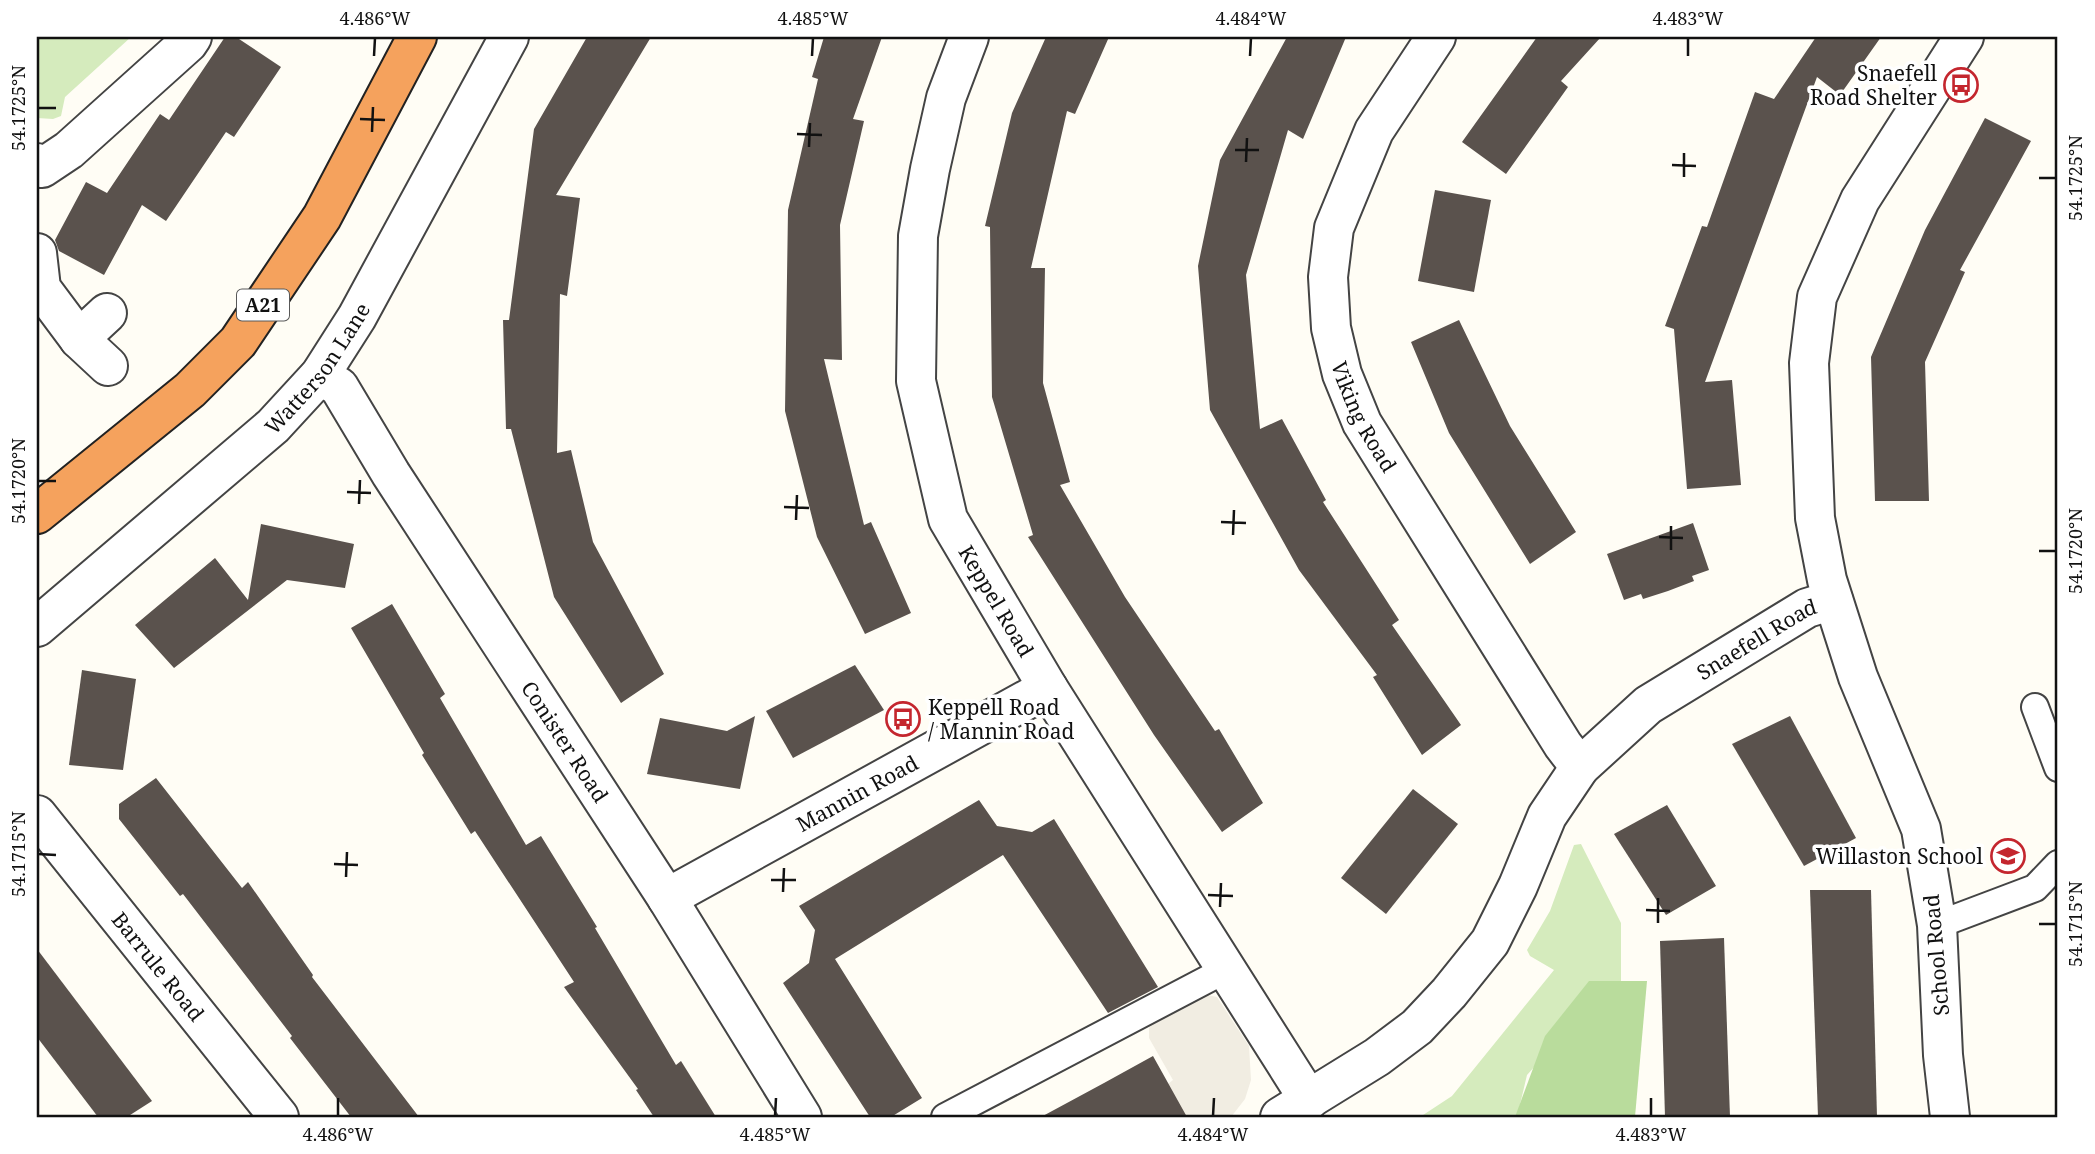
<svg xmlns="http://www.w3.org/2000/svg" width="2095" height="1154" font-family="'Noto Serif',serif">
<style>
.green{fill:#d5ebbd}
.forest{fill:#b9dc9c}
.plaza{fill:#f1ede2}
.building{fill:#5a524d}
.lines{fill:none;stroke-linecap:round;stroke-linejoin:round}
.lane-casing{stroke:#444;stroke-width:30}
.street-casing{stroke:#444;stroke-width:42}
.highway-casing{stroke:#222;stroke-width:42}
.lane{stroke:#fff;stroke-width:26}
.street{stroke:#fff;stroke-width:38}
.highway{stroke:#f5a25d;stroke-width:38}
.ticks{fill:none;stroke:#111;stroke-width:2.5}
.labels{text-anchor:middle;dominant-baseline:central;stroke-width:7;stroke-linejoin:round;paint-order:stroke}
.shield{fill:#fff;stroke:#585858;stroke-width:2}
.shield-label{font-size:19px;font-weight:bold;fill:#111}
.poi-label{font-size:21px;fill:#111;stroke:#fff;text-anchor:end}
.street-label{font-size:21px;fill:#111;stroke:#fff}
.neatline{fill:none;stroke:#111;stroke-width:2.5}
.ticks-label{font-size:18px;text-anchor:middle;fill:#111}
</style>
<rect width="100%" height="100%" fill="#fffdf5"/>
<g class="green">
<path d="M37 37H131L65 97 61 116 53 119 37 118Z"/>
<path d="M1581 844 1621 923V1011L1579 1017 1527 1075 1517 1117H1420L1452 1096 1554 970 1530 956 1527 950 1550 911 1574 845Z"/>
</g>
<path class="forest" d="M1589 981H1647L1635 1117H1515L1545 1036Z"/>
<path class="plaza" d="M1207 995 1217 997 1249 1046 1251 1080 1245 1099 1231 1117H1163L1181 1107 1168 1084 1173 1080 1149 1038V1028L1153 1023Z"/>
<g class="building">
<path d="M225 37H236L281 67 234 137 226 132 166 221 142 205 104 275 59 251 55 240 86 182 107 193 160 114 169 120Z"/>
<path d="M587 37H651L556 195 580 198 567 296 560 294 557 453 571 450 593 542 664 674 621 703 554 597 511 429H506L503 320H509L534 129Z"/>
<path d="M824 37H882L853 119 864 121 840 225 842 360 824 359 864 525 871 522 911 613 865 634 817 537 785 411 788 210 818 79 812 77Z"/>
<path d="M1046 37H1109L1075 114 1067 111 1031 268H1045L1043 383 1070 482 1060 485 1125 597 1215 731 1219 729 1263 803 1222 832 1154 735 1028 537 1033 535 992 397 990 227 985 226 1012 113Z"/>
<path d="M1287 37H1346L1303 139 1288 130 1246 275 1260 429 1282 419 1326 500 1323 502 1399 620 1392 625 1461 725 1422 755 1373 677 1377 675 1299 570 1210 410 1198 266 1220 160Z"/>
<path d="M1537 37H1601L1561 81 1568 87 1506 174 1462 142Z"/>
<path d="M1816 37H1881L1840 95 1817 77 1705 382 1732 380 1741 485 1687 489 1674 329 1665 326 1702 226 1707 227 1755 92 1774 99Z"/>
<path d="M1985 118 2031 141 1960 270 1965 272 1925 362 1929 501H1875L1871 357 1925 230Z"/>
<path d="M1435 190 1491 200 1474 292 1418 281Z"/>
<path d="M1459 320 1510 426 1576 532 1530 564 1449 433 1411 342Z"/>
<path d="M1693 523 1709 570 1692 576 1694 581 1668 591 1643 599 1641 594 1624 600 1607 554Z"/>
<path d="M261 524 354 544 345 588 287 580 174 668 135 625 215 558 248 600Z"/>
<path d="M392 604 445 694 440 698 526 845 541 836 597 927 595 928 676 1065 681 1061 716 1117H654L636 1090 638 1089 564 987 574 982 475 831 471 834 422 755 424 753 351 628Z"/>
<path d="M855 665 884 710 793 758 766 711Z"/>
<path d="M82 670 136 679 123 770 69 765Z"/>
<path d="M755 716 740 789 647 774 660 718 727 731Z"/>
<path d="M1790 716 1856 838 1804 866 1732 744Z"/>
<path d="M156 778 242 888 248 882 313 975 312 977 419 1117H351L290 1038 292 1036 183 894 180 896 119 819V804Z"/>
<path d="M1413 789 1458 824 1386 914 1341 878Z"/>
<path d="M979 800 997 826 1032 832 1054 819 1158 987 1108 1013 1003 855 835 959 922 1098 891 1117H870L783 983 809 963 815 930 799 906Z"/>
<path d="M1667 805 1716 886 1666 915 1614 834Z"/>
<path d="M1810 890H1871L1877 1117H1818Z"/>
<path d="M1724 938 1730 1117H1665L1660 941Z"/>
<path d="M37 949 152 1101 127 1117H98L37 1037Z"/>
<path d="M1153 1056 1187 1117H1041L1104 1083Z"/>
</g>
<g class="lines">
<g class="lane-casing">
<g id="lane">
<path d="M2035 707 2058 768"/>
<path d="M1937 925 2035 888 2058 864"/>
<path d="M945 1117 1227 969"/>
</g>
</g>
<g class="street-casing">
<g id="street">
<path id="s1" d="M969 37 946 98 930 169 918 236 916 381 948 519 1048 688 1309 1100"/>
<path id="s2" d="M1436 37 1374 131 1334 228 1328 277 1331 328 1342 374 1362 423 1563 745 1580 767"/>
<path d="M37 163 42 168 69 150 188 43 192 37"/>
<path d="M37 253 41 288 79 339 108 366"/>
<path d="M79 339 107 313"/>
<path id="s3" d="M320 375 339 387 391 474 667 898 802 1117"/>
<path id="s4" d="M37 627 273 426 320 375 357 317 509 37"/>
<path id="s5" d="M37 815 279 1117"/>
<path id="s6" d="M667 898 1048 688"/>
<path id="s7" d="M1280 1117 1377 1057 1417 1027 1449 993 1490 942 1518 886 1547 816 1580 767 1648 705 1807 608 1833 600"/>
<path d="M1950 1117 1943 1055 1937 925 1921 829 1858 677 1827 580 1815 518 1809 363 1817 297 1860 200 1964 37"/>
</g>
</g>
<g class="highway-casing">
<path id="highway" d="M37 514 190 390 238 342 322 217 417 37"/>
</g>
<use href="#lane" class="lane"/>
<use href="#street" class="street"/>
<use href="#highway" class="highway"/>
</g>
<path class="ticks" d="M374 56 375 38M812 56 813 38M1250 56 1251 38M1688 56V38M38 108H56M360 119 385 120M372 132 373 107M797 134 822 135M809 147 810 123M1235 150H1259M1246 162 1247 138M1672 165 1696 166M1684 177V153M2039 178H2056M38 481H56M347 492 371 493M359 504 360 480M784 507 809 508M796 520 797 495M1221 522 1246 523M1233 535 1234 510M1659 537 1683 538M1671 550V526M2039 551H2056M38 854 56 855M334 864 358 865M346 877 347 852M771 880H796M783 892 784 868M1208 895 1233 896M1220 907 1221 883M1646 910 1670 911M1658 923V898M2039 924H2056M338 1116V1098M775 1116 776 1098M1213 1116 1214 1098M1651 1116V1098"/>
<defs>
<g id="bus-ring" transform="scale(1.75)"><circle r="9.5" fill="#fff" stroke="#c4262e" stroke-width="1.5"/><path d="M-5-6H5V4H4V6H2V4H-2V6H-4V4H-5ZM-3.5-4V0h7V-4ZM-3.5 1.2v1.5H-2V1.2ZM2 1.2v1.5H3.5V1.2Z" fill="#c4262e"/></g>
<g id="school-ring" transform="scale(1.75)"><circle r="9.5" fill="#fff" stroke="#c4262e" stroke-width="1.5"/><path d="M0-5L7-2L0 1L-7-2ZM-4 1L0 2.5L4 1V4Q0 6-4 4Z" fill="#c4262e"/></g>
</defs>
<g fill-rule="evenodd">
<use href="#bus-ring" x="1961" y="85"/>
<use href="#bus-ring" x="903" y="719"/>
<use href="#school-ring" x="2008" y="856"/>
</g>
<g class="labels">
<rect class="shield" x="237" y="289.5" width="52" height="31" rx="5"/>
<g class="shield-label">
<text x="263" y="305">A21</text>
</g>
<g class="poi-label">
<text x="1937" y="73">Snaefell<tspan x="1937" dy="24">Road Shelter</tspan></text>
<text x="928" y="707" text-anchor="start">Keppell Road<tspan x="928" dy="24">/ Mannin Road</tspan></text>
<text x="1983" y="856">Willaston School</text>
</g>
<g class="street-label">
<text stroke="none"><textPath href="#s4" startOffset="383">Watterson Lane</textPath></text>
<text stroke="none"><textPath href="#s2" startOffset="413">Viking Road</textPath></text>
<text stroke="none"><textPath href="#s1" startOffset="588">Keppel Road</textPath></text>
<text stroke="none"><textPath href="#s7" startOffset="693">Snaefell Road</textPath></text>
<text stroke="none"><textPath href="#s3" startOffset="443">Conister Road</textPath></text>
<text stroke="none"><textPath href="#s6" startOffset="217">Mannin Road</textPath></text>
<text transform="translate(1936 955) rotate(-95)">School Road</text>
<text stroke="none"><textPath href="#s5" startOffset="194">Barrule Road</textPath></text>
</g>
</g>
<rect width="2095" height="1154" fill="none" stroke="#ffffff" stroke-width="77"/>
<rect x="38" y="38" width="2018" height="1078" class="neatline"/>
<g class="ticks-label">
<text x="375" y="25">4.486°W</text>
<text x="813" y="25">4.485°W</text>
<text x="1251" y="25">4.484°W</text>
<text x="1688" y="25">4.483°W</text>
<text transform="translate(19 108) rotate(-90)" y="6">54.1725°N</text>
<text transform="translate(2076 178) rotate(-90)" y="6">54.1725°N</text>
<text transform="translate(19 481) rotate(-90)" y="6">54.1720°N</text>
<text transform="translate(2076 551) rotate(-90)" y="6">54.1720°N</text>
<text transform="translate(19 854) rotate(-90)" y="6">54.1715°N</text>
<text transform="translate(2076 924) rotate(-90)" y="6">54.1715°N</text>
<text x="338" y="1141">4.486°W</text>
<text x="775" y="1141">4.485°W</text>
<text x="1213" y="1141">4.484°W</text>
<text x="1651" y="1141">4.483°W</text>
</g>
</svg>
